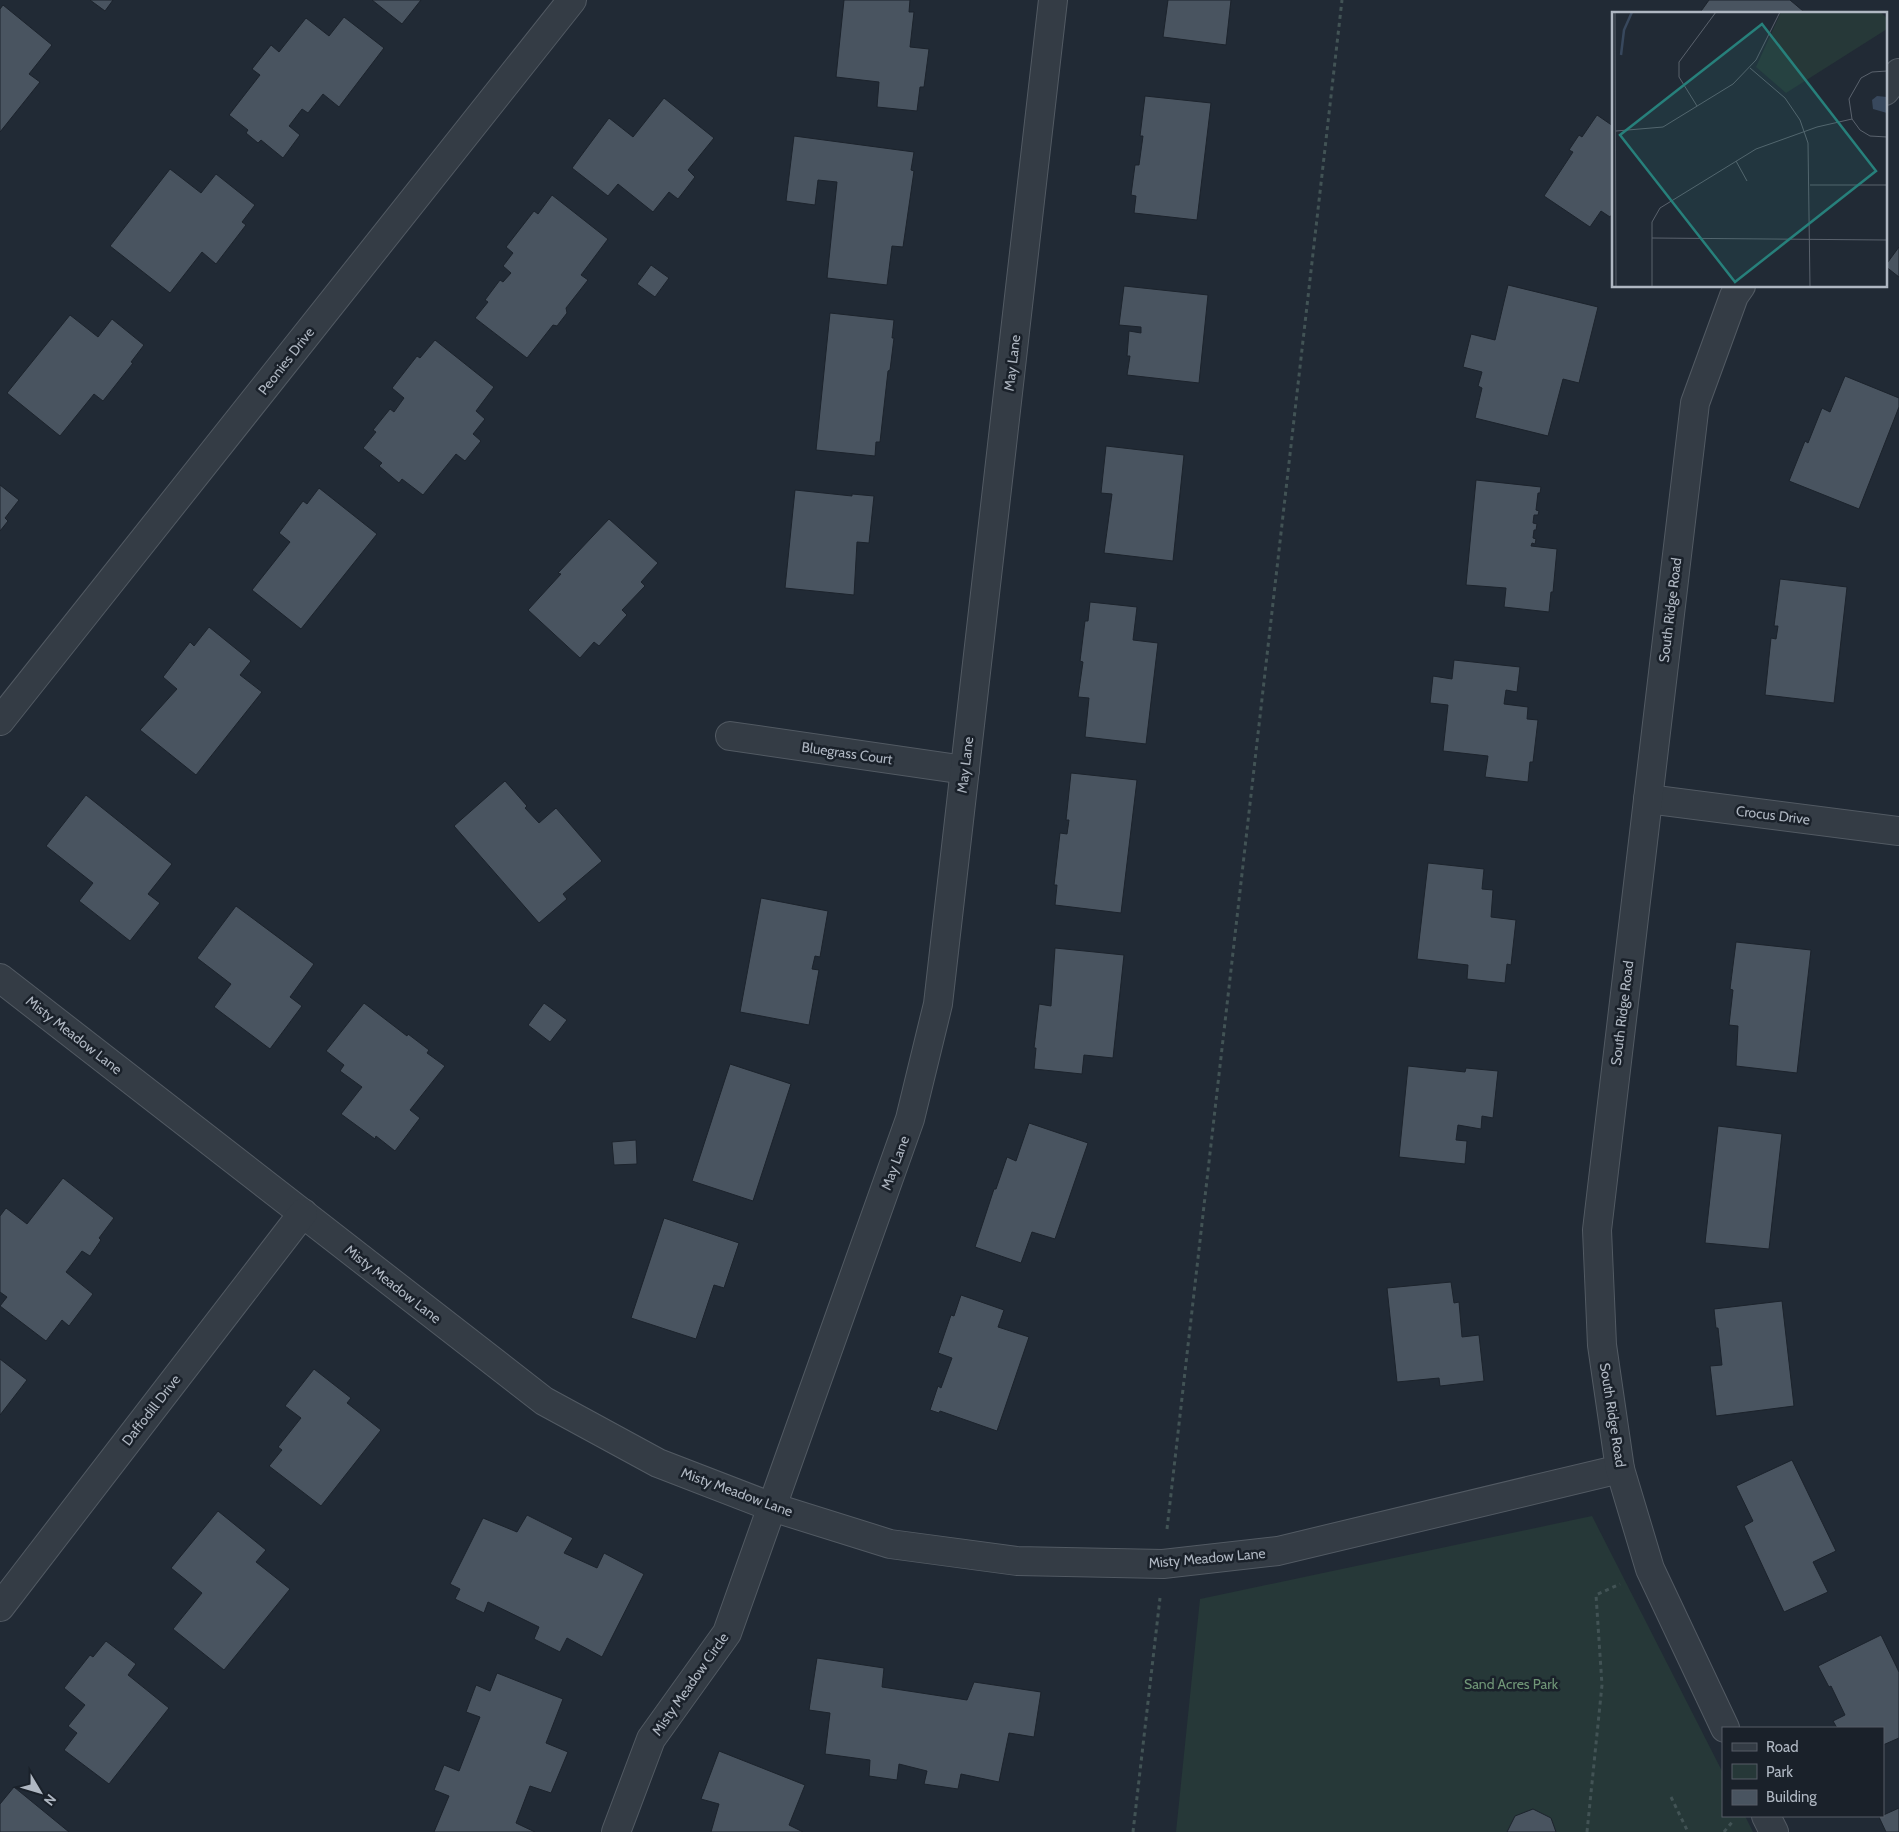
<svg xmlns="http://www.w3.org/2000/svg" width="1899" height="1832" font-family="Cabin,sans-serif">
<style>
.green{fill:#263838}
.building{fill:#495460;stroke:#1c232c}
.lines{fill:none;stroke-linecap:round;stroke-linejoin:round}
.street-casing{stroke:#525a63;stroke-width:30}
.path{stroke:#425355;stroke-width:3;stroke-dasharray:4 4;stroke-linecap:butt}
.street{stroke:#343c45;stroke-width:28}
.labels{text-anchor:middle;dominant-baseline:central;stroke-width:5;stroke-linejoin:round;paint-order:stroke}
.street-label{font-size:14px;fill:#afb7c2;stroke:#1a212a}
.park-label{font-size:14px;fill:#709677;stroke:#1a212a}
.inset-river{fill:none;stroke:#38485d;stroke-width:2.5}
.inset-road{fill:none;stroke:#5a626d;stroke-width:1}
.view{fill:#27807b;fill-opacity:0.15;stroke:#27807b;stroke-width:2.5}
.inset-edge{fill:none;stroke:#afb7c2;stroke-width:2.5}
</style>
<rect width="100%" height="100%" fill="#212a35"/>
<path class="green" d="M1592 1516 1723 1773V1816H1745L1753 1832H1176L1200 1599Z"/>
<g class="building">
<path d="M90 0H113L105 11Z"/>
<path d="M372 0H421L402 24Z"/>
<path d="M844 0H910L909 12H914L910 47 929 49 924 87H920L917 111 877 107 879 82 836 77Z"/>
<path d="M1168 0H1231L1226 45 1163 37Z"/>
<path d="M1709 0H1790L1803 11 1801 14H1699Z"/>
<path d="M3 5 52 45 29 74 40 82 0 132V9Z"/>
<path d="M344 17 384 48 339 107 323 94 308 113 302 109 289 126 300 135 283 158 261 140 258 143 246 133 248 130 229 115 260 75 252 69 271 45 279 52 306 18 329 36Z"/>
<path d="M1145 96 1211 103 1197 220 1134 213 1136 196 1131 195 1135 165H1139L1143 136H1140Z"/>
<path d="M664 98 714 138 688 170 695 177 678 199 669 192 653 212 618 184 608 196 572 168 609 118 633 137Z"/>
<path d="M1597 115 1613 126V213L1610 217 1601 211 1590 227 1544 196 1573 152 1569 150 1579 135 1582 137Z"/>
<path d="M794 136 914 152 911 170 914 171 903 247 892 246 887 285 827 278 837 182 818 180 815 205 786 201Z"/>
<path d="M170 169 201 193 216 174 255 205 242 222 246 225 216 264 202 252 170 293 110 246Z"/>
<path d="M552 195 608 239 581 275 588 280 566 308 567 313 557 326 553 325 527 358 475 318 488 302 485 300 500 280 503 282 511 273 503 266 513 253 506 247 534 211 538 214Z"/>
<path d="M1899 247V277L1885 266Z"/>
<path d="M651 265 669 278 655 297 637 284Z"/>
<path d="M1508 285 1598 307 1579 383 1563 379 1548 436 1475 418 1482 388 1478 386 1482 372 1463 367 1471 334 1495 340Z"/>
<path d="M1124 286 1208 295 1199 383 1127 375 1130 356H1127L1129 331 1141 333V327L1119 325Z"/>
<path d="M830 313 894 320 892 338H894L890 370 888 371 880 442H876L875 456 816 450Z"/>
<path d="M70 315 98 337 112 319 144 345 131 362 133 363 103 401 94 394 60 436 7 393Z"/>
<path d="M435 340 494 387 476 411 485 419 473 434 481 441 465 461 456 454 423 495 402 479 399 483 379 466 382 463 363 448 376 432 373 430 390 409 394 412 404 398 392 388 417 356 420 358Z"/>
<path d="M1845 376 1899 398V407L1859 509 1789 481 1805 441 1808 443 1822 408 1830 412Z"/>
<path d="M1106 446 1184 455 1173 561 1104 553 1112 494 1101 493Z"/>
<path d="M1476 480 1541 487 1540 493H1538L1536 510 1539 511 1538 515H1534L1533 523 1537 524 1536 530H1534L1533 538 1536 539 1535 544 1532 543 1531 546 1557 549 1553 592H1551L1549 612 1504 607 1506 588 1466 585Z"/>
<path d="M0 485 19 500 5 518 8 521 0 531Z"/>
<path d="M319 488 377 534 301 629 252 590 290 542 279 533 303 501 307 504Z"/>
<path d="M795 490 852 496V494L874 496 869 543 857 542 854 595 785 588Z"/>
<path d="M609 519 658 563 641 582 645 586 622 610 627 615 599 646 594 642 580 658 528 610 561 574 558 573Z"/>
<path d="M1780 579 1847 587 1834 703 1765 695 1771 638 1776 639 1778 626H1774Z"/>
<path d="M1090 602 1137 607 1133 640 1158 643 1146 744 1085 737 1089 698 1078 697 1083 662 1080 661 1085 621H1088Z"/>
<path d="M209 627 251 661 240 675 262 692 196 775 140 730 177 689 163 677 190 642 194 646Z"/>
<path d="M1454 660 1520 667 1517 692 1506 690 1504 704 1528 707 1527 719 1538 720 1533 762H1530L1528 782 1485 777 1488 756 1443 751 1448 705 1430 703 1433 676 1452 679Z"/>
<path d="M1071 773 1137 780 1121 913 1055 905 1057 885H1054L1060 833 1067 834 1069 820H1066Z"/>
<path d="M505 781 527 806 525 808 539 823 556 808 602 861 563 894 567 899 539 923 454 826Z"/>
<path d="M86 795 172 864 148 894 160 903 130 941 79 901 93 883 46 846Z"/>
<path d="M1428 863 1484 869 1482 889 1493 890 1491 917 1516 920 1511 965 1507 964 1505 983 1467 979 1468 965 1417 959Z"/>
<path d="M761 898 828 911 820 957 815 956 812 969 819 970 809 1025 740 1012Z"/>
<path d="M236 906 314 964 290 997 302 1006 270 1049 214 1007 231 984 197 958Z"/>
<path d="M1736 942 1811 950 1797 1073 1736 1066 1738 1026 1729 1025 1733 990 1730 989Z"/>
<path d="M1055 948 1124 955 1113 1058 1084 1055 1082 1074 1034 1069 1036 1048H1034L1039 1004 1051 1006Z"/>
<path d="M364 1003 407 1036 408 1034 429 1050 427 1053 445 1066 410 1110 420 1118 395 1151 376 1136 375 1139 341 1114 362 1087 340 1071 344 1065 326 1051Z"/>
<path d="M544 1003 567 1020 550 1042 528 1025Z"/>
<path d="M730 1064 791 1084 753 1201 692 1181Z"/>
<path d="M1408 1066 1465 1072 1466 1068 1498 1071 1493 1118 1482 1116 1481 1129 1458 1125 1456 1140 1467 1141 1465 1164 1399 1157Z"/>
<path d="M1029 1123 1088 1143 1055 1239 1032 1232 1021 1263 975 1247 994 1189H996L1007 1157 1016 1161Z"/>
<path d="M1718 1126 1782 1134 1769 1249 1705 1243Z"/>
<path d="M636 1140 637 1164 614 1165 612 1142Z"/>
<path d="M63 1178 114 1218 99 1238 101 1240 90 1256 82 1251 66 1272 93 1294 69 1326 62 1320 46 1341 0 1306 7 1297 0 1292V1216L6 1208 27 1224Z"/>
<path d="M664 1218 739 1243 724 1288 714 1285 696 1339 631 1318Z"/>
<path d="M1451 1282 1454 1303 1459 1302 1462 1337 1479 1335 1484 1381 1440 1386 1439 1378 1397 1382 1387 1288Z"/>
<path d="M961 1295 1004 1310 998 1327 1029 1337 997 1431 940 1411 939 1413 930 1410 938 1386 941 1388 952 1358 938 1353 951 1315 954 1316Z"/>
<path d="M1782 1301 1794 1406 1716 1416 1710 1366 1722 1365 1718 1328H1716L1714 1309Z"/>
<path d="M0 1359 27 1380 0 1415Z"/>
<path d="M314 1369 351 1398 347 1403 381 1430 321 1506 269 1466 282 1450 278 1447 301 1418 285 1406Z"/>
<path d="M1792 1460 1836 1551 1813 1562 1828 1592 1784 1612 1744 1526 1753 1521 1736 1486Z"/>
<path d="M218 1511 266 1550 256 1562 290 1589 224 1670 173 1629 202 1593 171 1568Z"/>
<path d="M527 1515 573 1538 564 1553 597 1568 604 1553 644 1574 602 1657 567 1638 560 1652 534 1639 539 1627 488 1602 484 1613 455 1599 460 1589 450 1584 483 1518 517 1532Z"/>
<path d="M1881 1635 1899 1672V1738L1883 1745V1728H1837L1833 1721 1845 1715 1831 1686 1829 1687 1818 1666Z"/>
<path d="M106 1641 136 1664 128 1675 169 1708 109 1784 64 1750 77 1733 68 1726 85 1705 64 1688 90 1655 93 1657Z"/>
<path d="M817 1658 884 1668 882 1687 967 1700 974 1682 1041 1692 1034 1737 1009 1733 999 1782 961 1774 958 1789 924 1784 927 1771 899 1764 897 1780 869 1776 870 1760 825 1754 830 1713 809 1710Z"/>
<path d="M497 1673 563 1699 546 1743 568 1752 551 1793 530 1786 516 1823 535 1832H434L449 1796 434 1790 444 1765 459 1771 480 1717 466 1712 476 1685 490 1691Z"/>
<path d="M719 1751 805 1785 789 1825 803 1832H711L719 1804 701 1799Z"/>
<path d="M14 1787 69 1832H0V1804Z"/>
<path d="M1899 1808V1832H1886L1879 1817Z"/>
<path d="M1533 1809 1551 1818 1556 1832H1507L1515 1816Z"/>
</g>
<g class="lines">
<g class="street-casing">
<g id="street">
<path d="M1885 91 1899 73"/>
<path d="M0 721 572 0"/>
<path d="M730 736 965 770"/>
<path d="M1648 799 1899 831"/>
<path d="M0 978 544 1401 658 1463 772 1507 890 1544 1017 1561 1163 1564 1278 1551 1620 1469"/>
<path d="M0 1607 303 1213"/>
<path d="M1725 1728 1650 1569 1620 1469 1602 1345 1597 1230 1695 403 1734 296 1741 286"/>
<path d="M1766 1816 1774 1832"/>
<path d="M616 1832 651 1739 727 1633 910 1119 938 1004 1053 0"/>
</g>
</g>
<g class="path">
<path d="M1167 1529 1342 0"/>
<path d="M1671 1797 1688 1832"/>
<path d="M1133 1832 1160 1598"/>
<path d="M1587 1832 1602 1685 1596 1595 1620 1584"/>
<path d="M1724 1832 1733 1821"/>
</g>
<use href="#street" class="street"/>
</g>
<g class="labels">
<g class="street-label">
<text transform="translate(286 361) rotate(-52)">Peonies Drive</text>
<text transform="translate(1012 363) rotate(-83)">May Lane</text>
<text transform="translate(1670 610) rotate(-83)">South Ridge Road</text>
<text transform="translate(847 753) rotate(8)">Bluegrass Court</text>
<text transform="translate(965 765) rotate(-83)">May Lane</text>
<text transform="translate(1773 815) rotate(7)">Crocus Drive</text>
<text transform="translate(1622 1013) rotate(-83)">South Ridge Road</text>
<text transform="translate(74 1035) rotate(38)">Misty Meadow Lane</text>
<text transform="translate(895 1163) rotate(-70)">May Lane</text>
<text transform="translate(393 1284) rotate(38)">Misty Meadow Lane</text>
<text transform="translate(151 1410) rotate(-52)">Daffodill Drive</text>
<text transform="translate(1613 1415) rotate(81)">South Ridge Road</text>
<text transform="translate(737 1492) rotate(20)">Misty Meadow Lane</text>
<text transform="translate(1207 1558) rotate(-5)">Misty Meadow Lane</text>
<text transform="translate(690 1684) rotate(-55)">Misty Meadow Circle</text>
</g>
<g class="park-label">
<text x="1511" y="1684">Sand Acres Park</text>
</g>
</g>
<g transform="translate(1612 12)">
<rect width="275" height="275" fill="#212a35"/>
<path d="M169 0H268L275 6V17L174 81 144 55Z" fill="#263838"/>
<path d="M265 84 275 85V101L261 97 260 88Z" fill="#38485d"/>
<path class="inset-river" d="M9 43 12 18 20 0"/>
<path class="inset-road" d="M3 0 4 275M138 56 173 86 188 108 196 131 198 275M275 59 260 60 249 66 237 87 240 107 248 118 258 124 275 125M85 94 67 65V50L104 0M4 119 51 115 121 72 144 48 168 0M124 149 135 169M198 173H275M40 226 275 228M40 275V210L48 196 144 137 205 115 240 107"/>
<path class="view" d="M150 12 264 159 123 270 8 123Z"/>
<rect width="275" height="275" class="inset-edge"/>
</g>
<rect x="1722" y="1727" width="162" height="90" fill="#1a212a" stroke="#565d67"/>
<rect x="1732" y="1743" width="25" height="8" fill="#343c45" stroke="#565d67"/>
<text x="1766" y="1752" font-size="15" fill="#afb7c2">Road</text>
<rect x="1732" y="1764" width="25" height="15" fill="#263838" stroke="#565d67"/>
<text x="1766" y="1777" font-size="15" fill="#afb7c2">Park</text>
<rect x="1732" y="1790" width="25" height="15" fill="#495460" stroke="#565d67"/>
<text x="1766" y="1802" font-size="15" fill="#afb7c2">Building</text>
<g transform="translate(40 1792) rotate(128)" stroke="#1a212a" stroke-width="4" paint-order="stroke">
<path d="M0-4L9 19L0 12L-9 19Z" fill="#afb7c2"/>
<text y="-8" font-size="14" font-weight="bold" text-anchor="middle" fill="#afb7c2">N</text>
</g>
</svg>
